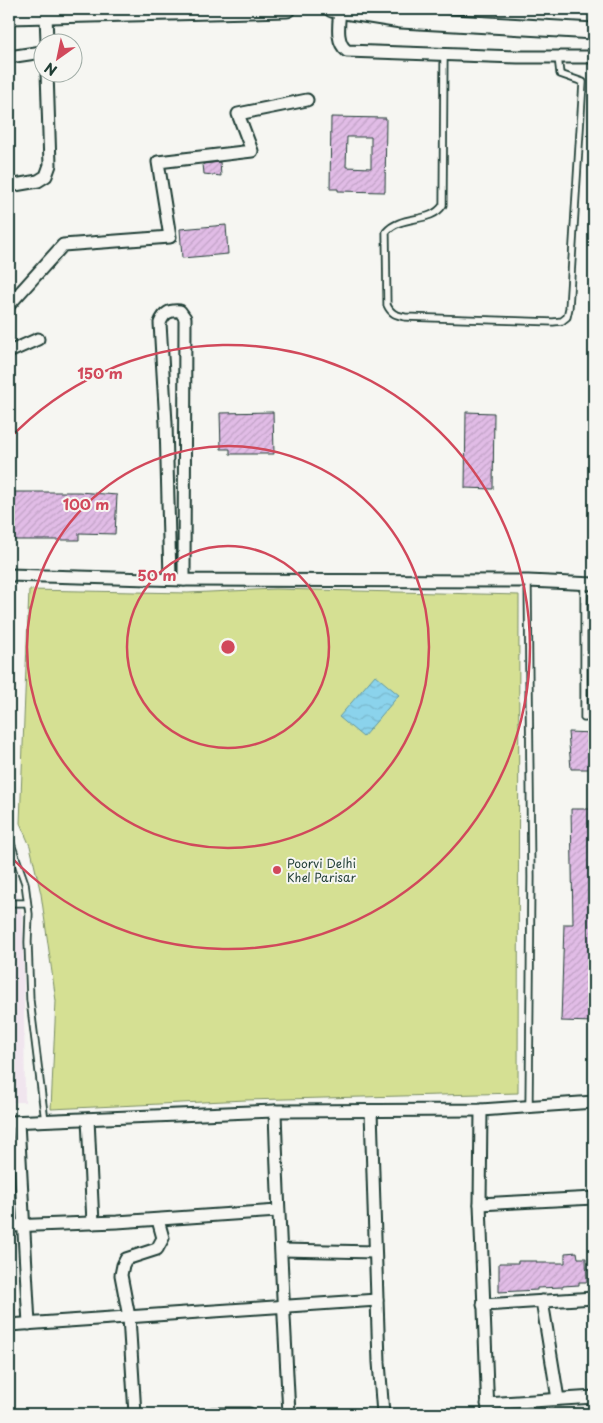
<svg xmlns="http://www.w3.org/2000/svg" width="603" height="1423" font-family="'Playpen Sans',sans-serif">
<style>
.built{fill:#f0e5ee}
.pitch{fill:#d5e093;stroke:#7a8e64}
.water{fill:url(#water-waves);stroke:#6097a2}
.building{fill:url(#building-hatch);stroke:#1f3d34;fill-rule:evenodd}
.lines{fill:none;stroke-linecap:round;stroke-linejoin:round}
.service-casing{stroke:#1f3d34;stroke-width:9}
.minor-casing{stroke:#1f3d34;stroke-width:15}
.secondary-casing{stroke:#1f3d34;stroke-width:19}
.service{stroke:#f6f6f2;stroke-width:5.5}
.minor{stroke:#f6f6f2;stroke-width:11}
.secondary{stroke:#f6f6f2;stroke-width:15}
.ring{fill:none;stroke:#d1495b;stroke-width:2.5}
.poi-dot{fill:#d1495b;stroke:#f6f6f2;stroke-width:2}
.labels{text-anchor:middle;dominant-baseline:central;stroke-width:4;stroke-linejoin:round;paint-order:stroke}
.poi-label{font-size:12px;fill:#1f3d34;stroke:#f6f6f2;text-anchor:start}
.centre{fill:#d1495b;stroke:#f6f6f2;stroke-width:2.5}
.ring-label{font-size:15px;text-anchor:middle;font-weight:bold;fill:#d1495b;stroke:#f6f6f2;stroke-width:4;stroke-linejoin:round;paint-order:stroke}
</style>
<defs>
<pattern id="water-waves" width="16" height="10" patternUnits="userSpaceOnUse" patternTransform="scale(1.25)"><rect width="16" height="10" fill="#8bd3ec"/><path d="M0 5q4-4 8 0t8 0" fill="none" stroke="#78b6cb"/></pattern>
<pattern id="building-hatch" width="6" height="6" patternUnits="userSpaceOnUse" patternTransform="scale(1.25)"><rect width="6" height="6" fill="#e1bce6"/><path d="M-1 1l2-2M0 6l6-6M5 7l2-2" fill="none" stroke="#c1a2c6"/></pattern>
</defs>
<rect width="100%" height="100%" fill="#f6f6f2"/>
<filter id="ink" filterUnits="userSpaceOnUse"><feTurbulence type="fractalNoise" baseFrequency=".02" numOctaves="2"/><feDisplacementMap in="SourceGraphic" scale="10" xChannelSelector="R" yChannelSelector="G"/><feConvolveMatrix kernelMatrix="1 2 1 2 8 2 1 2 1" color-interpolation-filters="sRGB"/></filter>
<g filter="url(#ink)">
<path class="built" d="M9 857 23 920 25 1102H9Z"/>
<path class="pitch" d="M275 589 519 595 518 1093 246 1100 51 1109 56 1001 41 894 30 846 20 823 29 590 188 593Z"/>
<path class="water" d="M375 675 399 695 363 737 339 717Z"/>
<g class="building">
<path d="M331 117 386 118 385 192 338 191V189H330ZM347 137H371V168L346 167Z"/>
<path d="M220 162 221 176 204 174 203 164Z"/>
<path d="M226 225 228 254 182 258 180 229Z"/>
<path d="M273 412 274 454H230V449H221L220 413Z"/>
<path d="M466 412 494 413 493 489 465 488Z"/>
<path d="M14 492H79L117 495 115 534 79 533V540H14Z"/>
<path d="M568 732 594 733V769H571Z"/>
<path d="M571 809H594V968H591V1004H594V1022L561 1021 564 924H573Z"/>
<path d="M577 1252 578 1258H586L587 1282H579V1285L563 1286V1287L537 1288V1290L499 1292V1263H518V1261H537V1263H565V1253Z"/>
</g>
<g class="lines">
<g class="service-casing">
<g id="service">
<path d="M444 55 443 205C431 224 401 214 386 232L387 305C391 314 396 315 405 317L553 322 562 321 567 317 569 308 583 82 560 74 558 57"/>
<path d="M528 581 531 877 529 1106"/>
<path d="M584 584V718L594 717"/>
<path d="M9 838 25 883 29 914 28 942 30 1000 45 1121"/>
<path d="M9 903H27"/>
</g>
</g>
<g class="minor-casing">
<g id="minor">
<path d="M340 9C339 23 335 42 347 51L518 57H594"/>
<path d="M46 15 47 42"/>
<path d="M9 57 42 52"/>
<path d="M9 186 38 181 46 176 50 165 47 72"/>
<path d="M9 305 63 245 170 237 158 162 252 151 238 114 307 100"/>
<path d="M9 352 38 339"/>
<path d="M9 575 184 580 528 581 594 584"/>
<path d="M170 579 166 423 160 323C164 313 169 310 180 311L185 318 184 580"/>
<path d="M481 1110 480 1204 488 1414"/>
<path d="M371 1111 379 1362 383 1414"/>
<path d="M88 1119 93 1223"/>
<path d="M9 1122 275 1111"/>
<path d="M18 1122 29 1324"/>
<path d="M480 1204 594 1198"/>
<path d="M9 1226 117 1222 278 1211"/>
<path d="M282 1250 375 1252"/>
<path d="M542 1301 558 1399"/>
<path d="M483 1305 594 1298"/>
<path d="M9 1325 377 1300"/>
<path d="M487 1404 594 1397"/>
<path d="M135 1414 129 1317 121 1275 123 1265 126 1259 157 1249 163 1238 158 1220"/>
<path d="M212 1414H249"/>
<path d="M289 1414C284 1313 278 1212 275 1111L481 1110 594 1102"/>
</g>
</g>
<g class="secondary-casing">
<g id="secondary">
<path d="M332 9 401 20 594 31"/>
<path d="M9 16 287 9"/>
</g>
</g>
<use href="#service" class="service"/>
<use href="#minor" class="minor"/>
<use href="#secondary" class="secondary"/>
</g>
</g>
<g class="ring">
<circle cx="228" cy="647" r="101"/>
<circle cx="228" cy="647" r="201"/>
<path d="M9 439A302 302 0 1 1 9 855"/>
</g>
<circle class="poi-dot" cx="277" cy="870" r="5"/>
<g class="labels">
<g class="poi-label">
<text x="287" y="863">Poorvi Delhi<tspan x="287" dy="14">Khel Parisar</tspan></text>
</g>
</g>
<circle cx="228" cy="647" r="8" class="centre"/>
<g class="ring-label">
<text x="100" y="379">150 m</text>
<text x="86" y="510">100 m</text>
<text x="157" y="581">50 m</text>
</g>
<rect width="603" height="1423" fill="none" stroke="#f6f6f2" stroke-width="30"/>
<rect x="15" y="15" width="573" height="1393" fill="none" stroke="#1f3d34" stroke-width="2" filter="url(#ink)"/>
<g transform="translate(58 58) rotate(213)"><circle r="24" fill="#f6f6f2" stroke="#a0aca6"/>
<path d="M0-4L9 19L0 12L-9 19Z" fill="#d1495b"/>
<text y="-8" font-size="14" font-weight="bold" text-anchor="middle" fill="#1f3d34">N</text>
</g>
</svg>
